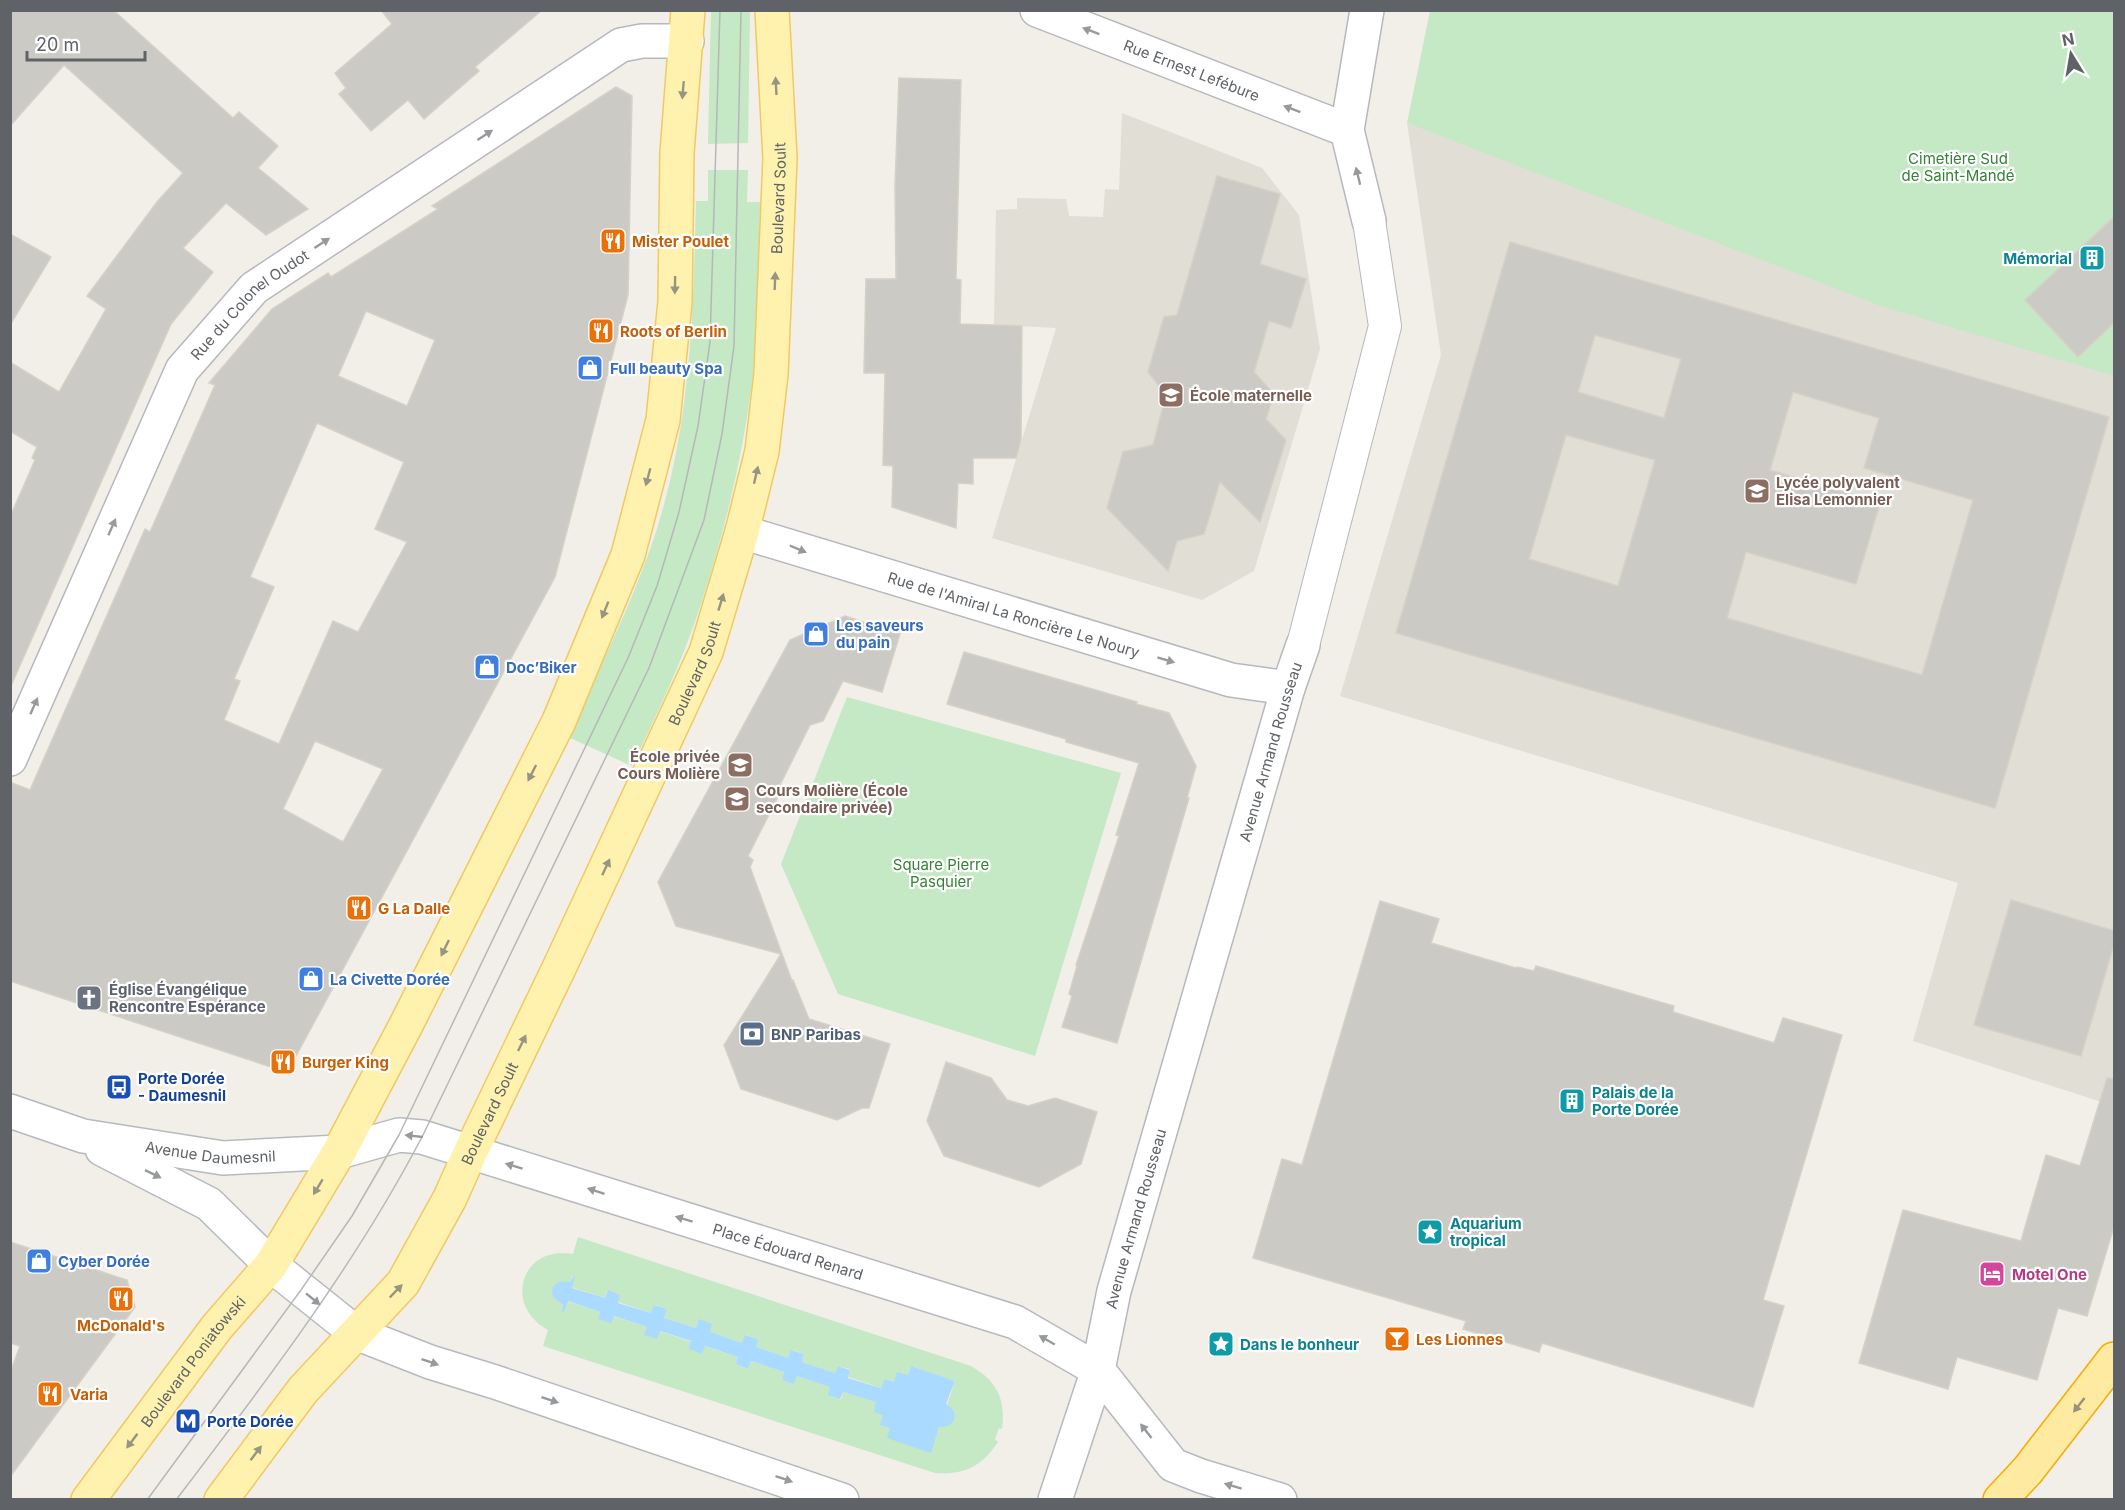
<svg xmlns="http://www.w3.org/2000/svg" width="2125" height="1510" font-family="Inter,sans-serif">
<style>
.education{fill:#e1ded6}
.green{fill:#c5e8c5;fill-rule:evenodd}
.water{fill:#aadaff}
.building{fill:#cccac5;stroke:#d6d1c6;stroke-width:1.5;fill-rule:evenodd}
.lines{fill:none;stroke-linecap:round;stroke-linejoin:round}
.pedestrian-casing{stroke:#b5b8bc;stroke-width:34}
.minor-casing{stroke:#b5b8bc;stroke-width:36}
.secondary-casing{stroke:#b6babf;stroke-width:36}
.primary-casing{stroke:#f2c960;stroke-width:36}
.trunk-casing{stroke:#f9ab00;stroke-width:36}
.pedestrian{stroke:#fff;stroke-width:32}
.minor{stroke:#fff;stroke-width:33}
.secondary{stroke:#fff;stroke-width:33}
.primary{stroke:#fff2af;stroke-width:33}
.trunk{stroke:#feeaa1;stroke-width:33}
.tram{stroke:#b6b7b8;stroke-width:1.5}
.oneway{fill:#979a9d}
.oneway2{fill:#979581}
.oneway3{fill:#97927c}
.labels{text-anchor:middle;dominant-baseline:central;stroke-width:4.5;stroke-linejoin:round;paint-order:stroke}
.street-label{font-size:15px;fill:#5f6368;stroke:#fff}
.park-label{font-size:15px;fill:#348238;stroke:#fff}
.food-label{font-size:15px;font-weight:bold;fill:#c56008;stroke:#fff;text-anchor:start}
.culture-label{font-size:15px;font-weight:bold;fill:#0d838f;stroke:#fff;text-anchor:start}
.shop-label{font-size:15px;font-weight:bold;fill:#366cbe;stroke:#fff;text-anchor:start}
.education-label{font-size:15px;font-weight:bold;fill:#785e54;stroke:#fff;text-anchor:start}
.worship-label{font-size:15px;font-weight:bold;fill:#5b616d;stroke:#fff;text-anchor:start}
.service-label{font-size:15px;font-weight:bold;fill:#4e5e75;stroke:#fff;text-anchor:start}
.transit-label{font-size:15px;font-weight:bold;fill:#164399;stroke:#fff;text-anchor:start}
.hotel-label{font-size:15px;font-weight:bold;fill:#b23c85;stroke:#fff;text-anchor:start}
</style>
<rect width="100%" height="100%" fill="#f1efe8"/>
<g class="education">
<path d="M1122 113 1262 168 1299 215 1320 349 1254 571 1202 600 992 538 1056 328 994 325 996 210 1017 209V198L1066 199 1069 216 1103 217 1105 189 1119 190Z"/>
<path d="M1407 123 2114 361V1106L1913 1041 1958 883 1340 696 1441 355Z"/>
</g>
<g class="green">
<path d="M711 11H750L748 143 708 144Z"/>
<path d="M1430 11H2114V376L1881 306 1407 123Z"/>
<path d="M708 170H748L747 202H760C759 260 760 318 753 376 743 454 725 532 700 607 682 662 657 714 632 766L568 737C597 673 629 610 652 544 691 430 693 319 696 201H708Z"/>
<path d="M847 697 1121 773 1035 1056 838 994 781 864Z"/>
<path d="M578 1237 971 1366C997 1381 1006 1399 1002 1429L999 1428 995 1439 998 1442C981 1467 965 1475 935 1473L543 1346 548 1330C502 1304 522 1245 573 1254ZM572 1276 575 1277 571 1287 605 1298 607 1291 618 1302 651 1313 655 1305 667 1309 664 1318 696 1328 699 1320 709 1332 742 1343 746 1335 758 1339 755 1347 788 1358 792 1350 804 1354 802 1362 835 1373 838 1366 850 1369 848 1377 882 1388 885 1379 894 1382 908 1375 911 1366 955 1381 934 1442 883 1415 877 1402 843 1392 841 1399 831 1387 797 1376 794 1384 782 1380 784 1372 751 1361 748 1369 736 1364 738 1357 704 1346 702 1353 692 1342 659 1331 657 1339 647 1327 613 1316 598 1319 600 1312 567 1301 564 1311 561 1310Z"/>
</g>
<path class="water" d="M573 1276 575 1277 572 1288 605 1298 608 1290 620 1295 618 1303 651 1313 654 1305 667 1309 664 1318 696 1328 699 1319 712 1324 710 1332 742 1343 745 1335 758 1339 756 1347 788 1358 791 1350 804 1354 802 1362 835 1373 838 1366 850 1370 848 1378 881 1388 885 1379 894 1382 897 1372 908 1375 911 1366 955 1381 946 1404C961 1413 955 1428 939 1427L931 1453 887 1438 890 1428 880 1425 883 1415 874 1412 876 1402 843 1392 840 1399 828 1395 830 1387 797 1376 794 1384 782 1380 784 1372 751 1361 748 1369 736 1364 738 1357 705 1346 702 1354 689 1349 691 1341 660 1331 657 1339 644 1335 647 1327 614 1316 611 1323 598 1319 600 1312 568 1301 564 1312 561 1311 563 1304C545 1296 551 1278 570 1282Z"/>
<g class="building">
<path d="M10 10H113L233 118 239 112 278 146 258 168 308 209 266 235 226 203 183 248 213 272 171 324 10 688V517L35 460 32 458 37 447 10 431V362L59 392 106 309 87 296 157 202 183 173 64 65 10 126Z"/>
<path d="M381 10H542L475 67 479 71 424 119 408 100 371 131 339 94 346 88 335 73 392 24Z"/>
<path d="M899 78 961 80 956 279 961 280 960 324 1022 326 1021 440 1016 458H973V484L958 483 956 528 892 507 893 466 883 465 885 373H864L866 279H896L895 187Z"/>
<path d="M616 87 632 96 628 295 555 577 296 1056 271 1067 10 981V782L30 790 145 529 150 532 215 385 209 383 272 309 328 273 331 277 438 209 432 206ZM366 311 435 340 407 406 338 376ZM317 423 404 462 375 529 407 542 358 632 333 621 279 744 224 720 240 681 234 679 274 587 250 577ZM315 741 383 769 343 842 283 809Z"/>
<path d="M1217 176 1280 194 1260 264 1306 279 1291 328 1269 321 1254 372 1274 394 1266 419 1286 440 1260 522 1220 482 1204 534 1177 541 1168 571 1107 508 1123 452 1153 445 1166 395 1148 372 1164 317 1177 315Z"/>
<path d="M2115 216V322L2078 357 2025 300Z"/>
<path d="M10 234 51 257 10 325Z"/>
<path d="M1510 242 2109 417 1995 808 1396 633ZM1595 335 1681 359 1664 418 1578 392ZM1793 392 1879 418 1864 468 1973 500 1922 675 1727 618 1746 552 1856 584 1880 503 1770 470ZM1566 435 1655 460 1618 586 1529 559Z"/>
<path d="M845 616 900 634 882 692 843 681 823 721 810 725 780 785 783 787 748 856 753 860 750 867 792 981 793 980 809 1019 890 1044 869 1108H862L837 1120 741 1089 724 1045 781 954 676 926 658 882 790 640Z"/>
<path d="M964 652 1137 702 1136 704 1169 713 1196 766 1187 798H1189L1117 1043 1062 1027 1072 996 1069 994 1077 966 1076 965 1119 836 1116 835 1139 763 1066 742V739L947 704Z"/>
<path d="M2011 900 2115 931V941L2081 1056 1974 1025Z"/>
<path d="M1380 901 1439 919 1431 943 1516 968 1517 967 1534 971 1536 966 1674 1006 1673 1012 1774 1043 1783 1018 1842 1035 1763 1300 1784 1306 1753 1407 1542 1343 1539 1352 1499 1340 1463 1329 1466 1321 1253 1258 1282 1159 1302 1165Z"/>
<path d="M946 1062 991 1078 1007 1100 1028 1106 1055 1098 1097 1112 1081 1164 1039 1187 944 1156 927 1121Z"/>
<path d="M2107 1078 2115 1079V1223L2087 1316 2058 1308 2037 1380 1957 1357 1948 1389 1859 1363 1903 1210 2021 1241 2046 1155 2080 1166Z"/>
<path d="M10 1242 127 1280 135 1307 10 1477V1373L20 1346 10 1343Z"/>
</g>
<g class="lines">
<g class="pedestrian-casing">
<path id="pedestrian" d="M1303 645 1385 326 1369 221"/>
</g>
<g class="minor-casing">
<g id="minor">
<path id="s1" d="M1037 10 1347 130"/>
<path d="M1367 10 1347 130 1369 221"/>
<path id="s2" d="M742 532 1231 680 1288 688"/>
<path id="s3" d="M10 759 182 370 254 288 621 45 642 41H687"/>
<path id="s4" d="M1098 1370 1114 1291 1288 688 1303 645"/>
</g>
</g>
<g class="secondary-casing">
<g id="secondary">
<path id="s5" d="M10 1111 83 1136 223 1158 339 1152 399 1135 422 1137 1015 1322 1098 1370 1173 1465 1201 1476 1280 1500"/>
<path d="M102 1149 209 1204 271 1265 356 1333 430 1362 495 1382 842 1500"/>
<path d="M1055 1500 1098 1370"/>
</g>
</g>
<g class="primary-casing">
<g id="primary">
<path id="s6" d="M88 1500 217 1327 271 1265 339 1152 407 1023 559 721 628 555 663 420 675 302 677 153 688 10"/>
<path id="s7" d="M221 1500 303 1390 403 1283 450 1198 470 1153 560 966 706 652 742 532 762 451 771 374 780 158 772 10"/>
</g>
</g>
<g class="trunk-casing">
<path id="trunk" d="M2000 1500 2028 1470 2114 1359"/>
</g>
<use href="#pedestrian" class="pedestrian"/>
<use href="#minor" class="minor"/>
<use href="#secondary" class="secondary"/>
<use href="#primary" class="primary"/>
<use href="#trunk" class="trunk"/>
<g class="tram">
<path d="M147 1500 301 1290 352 1216 399 1135 628 658 657 586 679 512 698 426 710 342 720 10"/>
<path d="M176 1500C265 1383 354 1267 422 1137L649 668 704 520 722 434 734 346 741 10"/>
</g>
</g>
<defs><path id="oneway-solid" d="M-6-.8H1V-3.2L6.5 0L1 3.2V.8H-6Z" transform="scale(1.5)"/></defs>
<g class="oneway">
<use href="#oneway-solid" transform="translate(1091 31) rotate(-159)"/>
<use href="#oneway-solid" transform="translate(1292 109) rotate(-159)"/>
<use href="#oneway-solid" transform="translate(485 135) rotate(-33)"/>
<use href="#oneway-solid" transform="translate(1358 176) rotate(-104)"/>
<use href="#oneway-solid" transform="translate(322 243) rotate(-33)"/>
<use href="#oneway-solid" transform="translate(112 527) rotate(-66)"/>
<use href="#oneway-solid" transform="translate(798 549) rotate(23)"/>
<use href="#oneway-solid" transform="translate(1166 660) rotate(17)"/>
<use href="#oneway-solid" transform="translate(34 706) rotate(-66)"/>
<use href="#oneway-solid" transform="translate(414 1136) rotate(-174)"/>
<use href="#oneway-solid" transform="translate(514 1166) rotate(-163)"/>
<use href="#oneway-solid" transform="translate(153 1174) rotate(26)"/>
<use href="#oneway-solid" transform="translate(596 1191) rotate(-162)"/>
<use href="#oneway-solid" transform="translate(684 1219) rotate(-163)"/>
<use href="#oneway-solid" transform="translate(313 1299) rotate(39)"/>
<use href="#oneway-solid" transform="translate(1047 1340) rotate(-150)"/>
<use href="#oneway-solid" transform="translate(430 1362) rotate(19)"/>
<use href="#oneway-solid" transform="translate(550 1400) rotate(18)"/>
<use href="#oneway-solid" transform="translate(1146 1431) rotate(-128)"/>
<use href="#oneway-solid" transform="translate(784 1479) rotate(19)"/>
<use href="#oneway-solid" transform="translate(1233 1486) rotate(-163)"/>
</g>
<g class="oneway2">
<use href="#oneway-solid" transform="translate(776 86) rotate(-93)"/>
<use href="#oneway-solid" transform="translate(683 90) rotate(95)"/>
<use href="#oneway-solid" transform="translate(775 281) rotate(-88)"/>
<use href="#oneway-solid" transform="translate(675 285) rotate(91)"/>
<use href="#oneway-solid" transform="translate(756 475) rotate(-77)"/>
<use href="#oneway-solid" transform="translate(648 477) rotate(105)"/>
<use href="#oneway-solid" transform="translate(721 602) rotate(-73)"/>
<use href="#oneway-solid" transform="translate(605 610) rotate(112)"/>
<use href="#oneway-solid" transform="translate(532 773) rotate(117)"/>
<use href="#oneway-solid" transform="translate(606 867) rotate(-65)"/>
<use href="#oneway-solid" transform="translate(445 948) rotate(116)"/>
<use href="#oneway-solid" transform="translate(522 1043) rotate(-64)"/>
<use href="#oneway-solid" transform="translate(318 1187) rotate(121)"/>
<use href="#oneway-solid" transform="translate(396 1291) rotate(-46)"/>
<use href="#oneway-solid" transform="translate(132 1441) rotate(127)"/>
<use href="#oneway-solid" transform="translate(256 1453) rotate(-53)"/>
</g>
<use class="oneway3" href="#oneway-solid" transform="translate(2079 1405) rotate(128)"/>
<defs>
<g id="restaurant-square" transform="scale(1.35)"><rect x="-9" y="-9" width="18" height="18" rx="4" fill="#e8710a" stroke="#fff"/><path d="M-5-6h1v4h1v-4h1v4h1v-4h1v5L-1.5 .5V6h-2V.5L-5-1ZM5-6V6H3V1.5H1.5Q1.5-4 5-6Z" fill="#fff"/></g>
<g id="building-square" transform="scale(1.35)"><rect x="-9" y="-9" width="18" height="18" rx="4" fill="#0f9aa8" stroke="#fff"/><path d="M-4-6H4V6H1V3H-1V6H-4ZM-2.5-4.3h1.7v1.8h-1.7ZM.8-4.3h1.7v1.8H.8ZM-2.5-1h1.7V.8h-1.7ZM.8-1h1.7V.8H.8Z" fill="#fff"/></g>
<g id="shop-square" transform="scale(1.35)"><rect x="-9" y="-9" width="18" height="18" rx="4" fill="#3f7fe0" stroke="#fff"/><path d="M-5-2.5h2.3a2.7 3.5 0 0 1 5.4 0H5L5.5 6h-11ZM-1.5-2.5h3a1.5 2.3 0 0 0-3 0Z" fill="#fff"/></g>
<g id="school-square" transform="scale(1.35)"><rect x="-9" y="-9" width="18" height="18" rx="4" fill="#8d6e63" stroke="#fff"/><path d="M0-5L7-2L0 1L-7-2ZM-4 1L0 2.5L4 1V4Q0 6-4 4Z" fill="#fff"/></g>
<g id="church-square" transform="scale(1.35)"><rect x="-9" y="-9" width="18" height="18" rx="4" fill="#6b7280" stroke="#fff"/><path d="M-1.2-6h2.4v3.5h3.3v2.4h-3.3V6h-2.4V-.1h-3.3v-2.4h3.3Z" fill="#fff"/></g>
<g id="bank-square" transform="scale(1.35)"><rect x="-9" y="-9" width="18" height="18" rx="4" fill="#5c6f8a" stroke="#fff"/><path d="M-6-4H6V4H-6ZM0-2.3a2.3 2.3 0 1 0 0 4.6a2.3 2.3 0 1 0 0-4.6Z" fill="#fff"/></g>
<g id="bus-square" transform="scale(1.35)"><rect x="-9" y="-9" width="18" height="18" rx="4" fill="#1a4fb4" stroke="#fff"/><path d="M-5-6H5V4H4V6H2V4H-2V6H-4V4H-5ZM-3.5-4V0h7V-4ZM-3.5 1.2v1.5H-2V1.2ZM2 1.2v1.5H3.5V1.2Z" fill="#fff"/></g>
<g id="sight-square" transform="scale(1.35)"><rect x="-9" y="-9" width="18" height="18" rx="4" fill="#0f9aa8" stroke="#fff"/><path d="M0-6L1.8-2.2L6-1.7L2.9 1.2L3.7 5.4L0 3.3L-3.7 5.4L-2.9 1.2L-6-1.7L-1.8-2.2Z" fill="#fff"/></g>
<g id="hotel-square" transform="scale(1.35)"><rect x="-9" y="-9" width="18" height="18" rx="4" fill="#d1479c" stroke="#fff"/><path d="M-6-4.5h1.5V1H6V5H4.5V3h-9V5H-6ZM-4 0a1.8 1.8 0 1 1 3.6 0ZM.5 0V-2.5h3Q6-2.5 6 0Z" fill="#fff"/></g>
<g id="bar-square" transform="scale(1.35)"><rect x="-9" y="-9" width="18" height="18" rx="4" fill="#e8710a" stroke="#fff"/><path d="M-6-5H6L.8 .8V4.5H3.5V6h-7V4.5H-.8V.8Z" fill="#fff"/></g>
<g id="metro-square" transform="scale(1.35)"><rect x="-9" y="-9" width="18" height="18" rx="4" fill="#1a4fb4" stroke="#fff"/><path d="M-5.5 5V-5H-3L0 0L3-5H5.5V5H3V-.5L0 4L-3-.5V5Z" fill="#fff"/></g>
</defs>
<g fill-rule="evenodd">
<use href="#restaurant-square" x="613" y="241"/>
<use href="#building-square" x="2092" y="258"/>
<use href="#restaurant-square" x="601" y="331"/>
<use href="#shop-square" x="590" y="368"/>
<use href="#school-square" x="1171" y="395"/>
<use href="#school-square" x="1757" y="491"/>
<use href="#shop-square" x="816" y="634"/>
<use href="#shop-square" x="487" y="667"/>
<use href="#school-square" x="740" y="765"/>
<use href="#school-square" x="737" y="799"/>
<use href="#restaurant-square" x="359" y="908"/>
<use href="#shop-square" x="311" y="979"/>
<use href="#church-square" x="89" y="998"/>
<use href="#bank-square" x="752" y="1034"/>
<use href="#restaurant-square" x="283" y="1062"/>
<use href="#bus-square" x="119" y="1087"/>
<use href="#building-square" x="1572" y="1101"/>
<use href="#sight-square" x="1430" y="1232"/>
<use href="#shop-square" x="39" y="1261"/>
<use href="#hotel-square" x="1992" y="1274"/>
<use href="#restaurant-square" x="121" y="1299"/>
<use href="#bar-square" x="1397" y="1339"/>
<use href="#sight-square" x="1221" y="1344"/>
<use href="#restaurant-square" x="50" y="1394"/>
<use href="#metro-square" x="188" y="1421"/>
</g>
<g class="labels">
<g class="street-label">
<text stroke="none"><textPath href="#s1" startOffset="166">Rue Ernest Lefébure</textPath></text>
<text stroke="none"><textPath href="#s7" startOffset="1446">Boulevard Soult</textPath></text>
<text stroke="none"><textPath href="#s3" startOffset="520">Rue du Colonel Oudot</textPath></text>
<text stroke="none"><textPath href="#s2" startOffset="284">Rue de l'Amiral La Roncière Le Noury</textPath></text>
<text stroke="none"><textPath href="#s7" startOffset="960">Boulevard Soult</textPath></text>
<text stroke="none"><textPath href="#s4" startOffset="642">Avenue Armand Rousseau</textPath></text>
<text stroke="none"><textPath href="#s7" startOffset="474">Boulevard Soult</textPath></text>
<text stroke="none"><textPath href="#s5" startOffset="206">Avenue Daumesnil</textPath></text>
<text stroke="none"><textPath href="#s4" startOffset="156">Avenue Armand Rousseau</textPath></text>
<text stroke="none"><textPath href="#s5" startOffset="804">Place Édouard Renard</textPath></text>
<text stroke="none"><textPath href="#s6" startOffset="174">Boulevard Poniatowski</textPath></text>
</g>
<g class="park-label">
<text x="1958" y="158">Cimetière Sud<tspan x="1958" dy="17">de Saint-Mandé</tspan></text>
<text x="941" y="864">Square Pierre<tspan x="941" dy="17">Pasquier</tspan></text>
</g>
<g class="food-label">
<text x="632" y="241">Mister Poulet</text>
<text x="620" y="331">Roots of Berlin</text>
<text x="378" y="908">G La Dalle</text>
<text x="302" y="1062">Burger King</text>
<text x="121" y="1325" text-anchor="middle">McDonald's</text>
<text x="1416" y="1339">Les Lionnes</text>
<text x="70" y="1394">Varia</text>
</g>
<g class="culture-label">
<text x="2072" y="258" text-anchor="end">Mémorial</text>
<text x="1592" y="1092">Palais de la<tspan x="1592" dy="17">Porte Dorée</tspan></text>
<text x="1450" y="1223">Aquarium<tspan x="1450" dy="17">tropical</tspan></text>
<text x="1240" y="1344">Dans le bonheur</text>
</g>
<g class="shop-label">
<text x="610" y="368">Full beauty Spa</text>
<text x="836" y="625">Les saveurs<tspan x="836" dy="17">du pain</tspan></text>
<text x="506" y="667">Doc’Biker</text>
<text x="330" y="979">La Civette Dorée</text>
<text x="58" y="1261">Cyber Dorée</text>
</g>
<g class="education-label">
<text x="1190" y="395">École maternelle</text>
<text x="1776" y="482">Lycée polyvalent<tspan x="1776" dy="17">Elisa Lemonnier</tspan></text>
<text x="720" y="756" text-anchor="end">École privée<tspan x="720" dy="17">Cours Molière</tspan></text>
<text x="756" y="790">Cours Molière (École<tspan x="756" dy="17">secondaire privée)</tspan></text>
</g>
<g class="worship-label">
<text x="109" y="989">Église Évangélique<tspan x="109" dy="17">Rencontre Espérance</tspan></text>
</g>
<g class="service-label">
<text x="771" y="1034">BNP Paribas</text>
</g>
<g class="transit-label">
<text x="138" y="1078">Porte Dorée<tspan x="138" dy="17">- Daumesnil</tspan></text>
<text x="207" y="1421">Porte Dorée</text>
</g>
<g class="hotel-label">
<text x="2012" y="1274">Motel One</text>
</g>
</g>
<rect width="2125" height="1510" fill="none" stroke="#5f6368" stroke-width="24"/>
<g transform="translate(2071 54) rotate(349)" stroke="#ffffff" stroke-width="4.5" paint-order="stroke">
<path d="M0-4.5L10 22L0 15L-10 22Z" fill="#5f6368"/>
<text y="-9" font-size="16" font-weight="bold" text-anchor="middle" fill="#5f6368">N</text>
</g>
<path d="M27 51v9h118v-9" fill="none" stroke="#5f6368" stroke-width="3"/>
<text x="36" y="51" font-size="18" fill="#5f6368" stroke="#ffffff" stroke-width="4.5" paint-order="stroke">20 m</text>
</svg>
